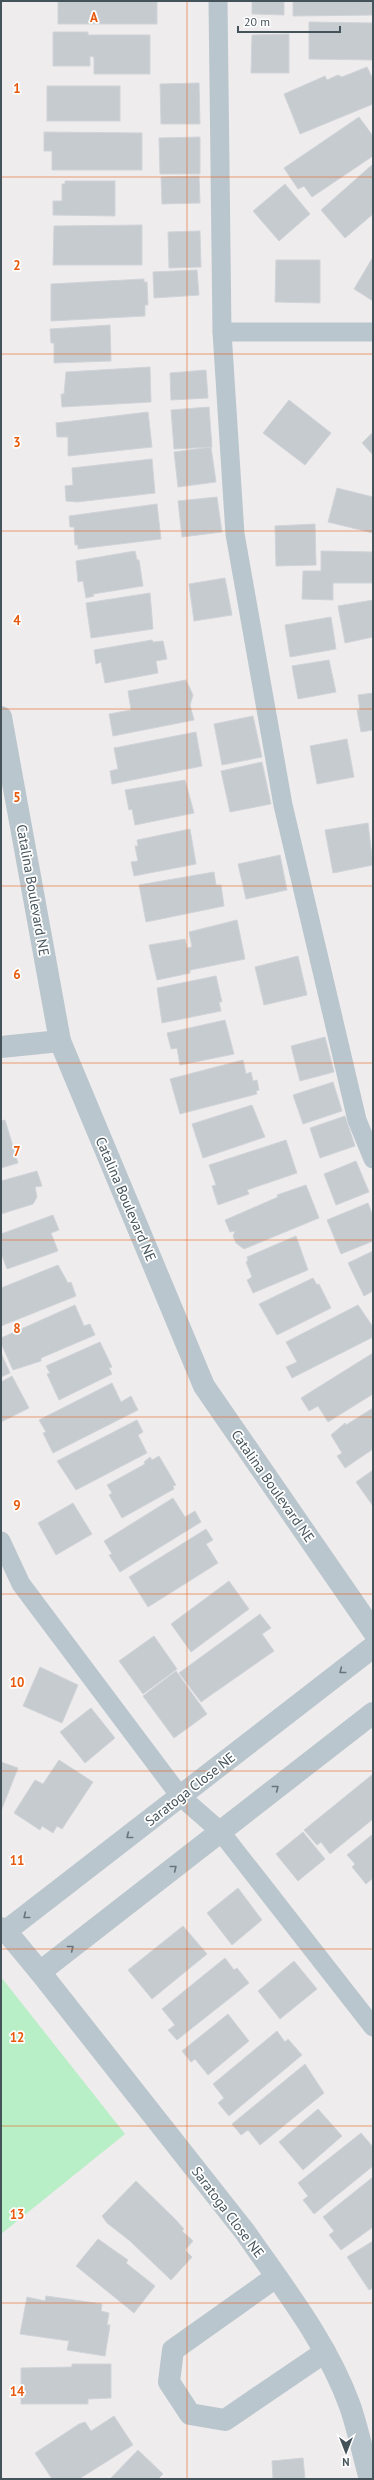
<svg xmlns="http://www.w3.org/2000/svg" width="374" height="2480" font-family="'PT Sans',sans-serif">
<style>
.green{fill:#b8efc6}
.building{fill:#c6cbd0;stroke:#d0d4d8}
.lines{fill:none;stroke-linecap:round;stroke-linejoin:round}
.service{stroke:#bac6cd;stroke-width:19}
.minor{stroke:#bac6cd;stroke-width:22}
.tertiary{stroke:#bac6cd;stroke-width:22}
.oneway{stroke:#67767c}
.grid{fill:none;stroke:#e8590c;stroke-width:1;stroke-opacity:0.55}
.labels{text-anchor:middle;dominant-baseline:central;stroke-width:3.5;stroke-linejoin:round;paint-order:stroke}
.street-label{font-size:14px;fill:#44535a;stroke:#fff}
.grid-label{font-size:13px;text-anchor:middle;font-weight:bold;fill:#e8590c;stroke:#fff;stroke-width:3.5;stroke-linejoin:round;paint-order:stroke}
</style>
<rect width="100%" height="100%" fill="#efeced"/>
<path class="green" d="M1 1977 125 2134 1 2234Z"/>
<g class="building">
<rect x="58" y="1" width="99" height="23"/>
<path d="M252 1H284V15L252 14Z"/>
<path d="M293 1H373V15L293 16Z"/>
<path d="M309 22 373 23V60L309 59Z"/>
<path d="M53 32H88V35H150V74H94V57L90 56V66H53Z"/>
<path d="M289 34V73H251L252 35Z"/>
<path d="M367 67 373 79V104L300 134 284 94 325 76 327 80 338 75 342 77Z"/>
<path d="M199 83 200 124H161L160 84Z"/>
<rect x="47" y="86" width="73" height="35"/>
<path d="M359 117 373 136V156L312 197 304 186 298 189 284 168Z"/>
<path d="M44 132 142 133V170H52V151H44Z"/>
<path d="M200 137V174H160L159 138Z"/>
<path d="M373 164V214L345 238 321 210Z"/>
<path d="M199 176 200 203 162 204 161 177Z"/>
<path d="M65 181H115V216L53 215V201H62V184H65Z"/>
<path d="M285 184 310 214 279 241 253 211Z"/>
<path d="M142 225V265H53L54 226Z"/>
<path d="M200 231 201 267 169 268 168 232Z"/>
<path d="M373 257V301L354 289Z"/>
<path d="M276 260H320V303L275 302Z"/>
<path d="M197 270 199 295 154 298 153 272Z"/>
<path d="M144 279V282H147L148 305H145V316L51 321V284Z"/>
<path d="M110 325 111 361 54 363V343H51L50 329Z"/>
<path d="M150 367 151 402 62 407 61 394H64L66 372Z"/>
<path d="M206 370 208 398 171 400 170 373Z"/>
<path d="M289 400 331 433 305 465 263 433Z"/>
<path d="M209 407 212 447 174 449 171 410Z"/>
<path d="M148 412 152 447 68 456V437H57L56 423Z"/>
<path d="M373 432V455L362 443Z"/>
<path d="M211 447 216 482 178 487 174 452Z"/>
<path d="M152 459 155 493 77 502 66 501 65 486 73 485 72 468Z"/>
<path d="M337 488 373 497V533L328 522Z"/>
<path d="M217 497 222 532 182 537 178 501Z"/>
<path d="M157 504 161 539 78 549V545H75L74 527H70L69 516Z"/>
<path d="M315 524 316 565 276 566 275 526Z"/>
<path d="M135 551 137 560H139L143 586 93 594 94 596 86 598 83 581 78 582 76 561Z"/>
<path d="M321 551 373 552V583H333V600L302 599 303 571H321Z"/>
<path d="M225 578 232 615 194 621 189 584Z"/>
<path d="M150 593 153 629 91 638 86 603Z"/>
<path d="M373 600V637L345 643 338 606Z"/>
<path d="M331 617 336 649 290 657 285 625Z"/>
<path d="M152 640 153 642 163 641 167 659 156 661 158 673 105 683 101 662 96 664 94 650Z"/>
<path d="M329 660 336 692 298 699 292 666Z"/>
<path d="M186 680 193 695 190 705 194 720 113 736 109 714 131 710 128 691Z"/>
<path d="M373 693V730L361 732 357 710H360L358 695Z"/>
<path d="M253 716 262 757 222 765 214 724Z"/>
<path d="M196 732 202 766 112 784 110 771 118 769 114 748Z"/>
<path d="M347 739 354 777 317 784 310 746Z"/>
<path d="M262 762 271 804 230 812 221 771Z"/>
<path d="M185 780 194 813 135 825 132 809 129 810 125 790Z"/>
<path d="M368 823 373 865 333 873 325 830Z"/>
<path d="M190 829 196 864 134 876 131 862 138 861 135 846H138L137 840Z"/>
<path d="M280 855 287 890 246 899 238 864Z"/>
<path d="M214 872 216 885H221L224 906 146 922 139 885Z"/>
<path d="M237 920 245 959 190 970V973L157 980 149 945 185 939 187 948 192 947 189 932Z"/>
<path d="M298 956 307 995 264 1005 255 967Z"/>
<path d="M216 976 222 1002H219L221 1011 162 1023 157 988Z"/>
<path d="M225 1020 234 1054 180 1065 177 1048 171 1049 167 1033Z"/>
<path d="M325 1037 334 1072 300 1081 291 1046Z"/>
<path d="M243 1060 246 1074 251 1072 253 1081 257 1080 259 1090 256 1091 257 1094 180 1114 170 1079Z"/>
<path d="M333 1082 342 1111 303 1124 293 1095Z"/>
<path d="M252 1105 265 1137 203 1158 192 1124Z"/>
<path d="M345 1116 355 1146 320 1158 310 1128Z"/>
<path d="M5 1120 18 1163 1 1168V1121Z"/>
<path d="M286 1140 297 1173 247 1190 249 1194 218 1205 212 1186 216 1185 209 1165Z"/>
<path d="M356 1161 369 1192 336 1205 324 1174Z"/>
<path d="M37 1171 42 1186 35 1187 37 1197 33 1204 1 1214V1181Z"/>
<path d="M306 1185 319 1218 244 1249 236 1243 233 1236 235 1231 230 1232 225 1220 278 1197 277 1195Z"/>
<path d="M368 1203 373 1216V1241L341 1254 327 1220Z"/>
<path d="M53 1215 59 1230 51 1233 58 1251 7 1269 1 1253V1234Z"/>
<path d="M296 1236 308 1270 253 1293 247 1280 252 1277 246 1262 248 1261 247 1257Z"/>
<path d="M373 1251V1291L364 1296 348 1263Z"/>
<path d="M58 1265 68 1283 71 1282 76 1296 1 1326V1288Z"/>
<path d="M313 1278 317 1285 319 1284 331 1308 277 1335 259 1304Z"/>
<path d="M75 1305 84 1326 90 1324 95 1335 41 1358V1361L13 1370 1 1343V1338Z"/>
<path d="M358 1305 373 1327V1337L292 1378 286 1367 297 1362 286 1342Z"/>
<path d="M100 1342 112 1367 109 1368 112 1374 59 1400 47 1374 50 1373 46 1366Z"/>
<path d="M1 1353 10 1373 1 1377Z"/>
<path d="M373 1353V1394L328 1422 318 1406 309 1411 301 1398Z"/>
<path d="M12 1376 29 1408 1 1422V1382Z"/>
<path d="M112 1383 121 1402 131 1396 138 1410 53 1453 43 1433 46 1432 39 1420Z"/>
<path d="M373 1408V1449L345 1468 337 1456 342 1453 331 1435 345 1423 346 1425Z"/>
<path d="M137 1420 143 1432 138 1435 147 1453 76 1490 57 1461Z"/>
<path d="M159 1456 176 1485 173 1486 174 1489 122 1518 109 1495 112 1493 107 1485 145 1464 144 1462 150 1457 152 1460Z"/>
<path d="M373 1470V1506L356 1482Z"/>
<path d="M173 1498 185 1517 195 1511 201 1522 120 1572 109 1555 112 1554 104 1541Z"/>
<path d="M73 1503 92 1534 56 1555 38 1523Z"/>
<path d="M206 1529 213 1540 206 1544 218 1563 148 1607 129 1577Z"/>
<path d="M229 1581 249 1609 191 1652 171 1624Z"/>
<path d="M260 1614 271 1628 262 1634 274 1651 201 1702 179 1673Z"/>
<path d="M154 1636 177 1669 143 1694 119 1661Z"/>
<path d="M40 1667 78 1685 62 1723 23 1706Z"/>
<path d="M176 1671 207 1714 174 1738 143 1696Z"/>
<path d="M91 1708 115 1738 85 1763 60 1732Z"/>
<path d="M59 1760 93 1782 62 1829 57 1826 53 1833 42 1826 40 1830 14 1813 35 1780 43 1784Z"/>
<path d="M1 1762 18 1768 1 1811Z"/>
<path d="M373 1774V1819L330 1854 321 1842 317 1845 304 1830Z"/>
<path d="M303 1832 325 1859 298 1881 276 1854Z"/>
<path d="M373 1834V1878L366 1884 352 1867 355 1864 347 1855Z"/>
<path d="M238 1888 262 1920 232 1945 207 1913Z"/>
<path d="M183 1926 207 1954 152 1999 128 1970Z"/>
<path d="M225 1958 234 1970 237 1968 249 1983 177 2040 168 2030 175 2025 162 2009Z"/>
<path d="M294 1961 317 1989 280 2019 258 1991Z"/>
<path d="M228 2014 249 2041 208 2075 195 2059 191 2062 182 2051Z"/>
<path d="M277 2031 285 2042 288 2039 302 2055 229 2116 218 2103 224 2098 213 2084Z"/>
<path d="M305 2064 324 2093 260 2145 248 2130 241 2135 232 2124Z"/>
<path d="M318 2109 342 2136 303 2170 279 2142Z"/>
<path d="M361 2133 373 2147V2166L314 2214 303 2200 308 2196 298 2183Z"/>
<path d="M373 2177V2227L341 2250 329 2235 334 2231 323 2217Z"/>
<path d="M136 2181 175 2219 184 2229 182 2231 193 2241 185 2250 192 2257 171 2280 130 2241 107 2223 102 2216Z"/>
<path d="M98 2239 128 2260 126 2263 155 2286 134 2313 76 2266Z"/>
<path d="M373 2241V2288L369 2290 347 2257Z"/>
<path d="M46 2296 102 2304 101 2311 109 2313 107 2325H110L105 2356 67 2350 69 2341 20 2334 27 2297 45 2301Z"/>
<path d="M72 2364H111V2398L88 2399V2404H21V2368L72 2367Z"/>
<path d="M114 2416 133 2445 79 2479H52L35 2453 79 2424 85 2422 91 2431Z"/>
<path d="M138 2450 163 2474 158 2479H110Z"/>
<path d="M303 2458 305 2479H273L272 2461Z"/>
</g>
<g class="lines">
<g class="service">
<path d="M218 1 222 332 235 534 283 805 357 1120 373 1159"/>
<path d="M222 332H373"/>
<path d="M1 1541 21 1584 180 1796 220 1831 373 2027"/>
</g>
<g class="minor">
<path d="M1 1047 60 1041"/>
<path d="M1 1928 6 1931 40 1972 245 2232C283 2287 327 2342 350 2406 358 2429 363 2455 370 2479"/>
<path d="M6 1931 373 1647"/>
<path d="M40 1972 373 1713"/>
<path d="M276 2277 173 2350 169 2382 190 2414 225 2420 325 2352"/>
</g>
<path class="tertiary" d="M1 717 60 1041 204 1386 373 1631"/>
</g>
<defs><path id="oneway-chevron" d="M-2-3.5L2.5 0L-2 3.5" fill="none" stroke-width="1.6" stroke-linecap="round" stroke-linejoin="round"/></defs>
<g class="oneway">
<use href="#oneway-chevron" transform="translate(342 1671) rotate(142)"/>
<use href="#oneway-chevron" transform="translate(276 1788) rotate(-38)"/>
<use href="#oneway-chevron" transform="translate(129 1836) rotate(142)"/>
<use href="#oneway-chevron" transform="translate(174 1868) rotate(-38)"/>
<use href="#oneway-chevron" transform="translate(26 1916) rotate(142)"/>
<use href="#oneway-chevron" transform="translate(71 1948) rotate(-38)"/>
</g>
<path class="grid" d="M187 1V2479M1 177H373M1 354H373M1 531H373M1 709H373M1 886H373M1 1063H373M1 1240H373M1 1417H373M1 1594H373M1 1771H373M1 1949H373M1 2126H373M1 2303H373"/>
<g class="labels">
<g class="street-label">
<text transform="translate(33 890) rotate(80)">Catalina Boulevard NE</text>
<text transform="translate(126 1199) rotate(67)">Catalina Boulevard NE</text>
<text transform="translate(273 1486) rotate(55)">Catalina Boulevard NE</text>
<text transform="translate(190 1789) rotate(-38)">Saratoga Close NE</text>
<text transform="translate(228 2212) rotate(53)">Saratoga Close NE</text>
</g>
</g>
<g class="grid-label">
<text x="94" y="22">A</text>
<text x="17" y="93">1</text>
<text x="17" y="270">2</text>
<text x="17" y="447">3</text>
<text x="17" y="625">4</text>
<text x="17" y="802">5</text>
<text x="17" y="979">6</text>
<text x="17" y="1156">7</text>
<text x="17" y="1333">8</text>
<text x="17" y="1510">9</text>
<text x="17" y="1687">10</text>
<text x="17" y="1865">11</text>
<text x="17" y="2042">12</text>
<text x="17" y="2219">13</text>
<text x="17" y="2396">14</text>
</g>
<rect width="374" height="2480" fill="none" stroke="#44535a" stroke-width="4"/>
<g transform="translate(346 2452) rotate(180)" stroke="#ffffff" stroke-width="3" paint-order="stroke">
<path d="M0-3L7 15L0 10L-7 15Z" fill="#44535a"/>
<text y="-6" font-size="11" font-weight="bold" text-anchor="middle" fill="#44535a">N</text>
</g>
<path d="M238 26v6h102v-6" fill="none" stroke="#44535a" stroke-width="2"/>
<text x="244" y="26" font-size="12" fill="#44535a" stroke="#ffffff" stroke-width="3" paint-order="stroke">20 m</text>
</svg>
